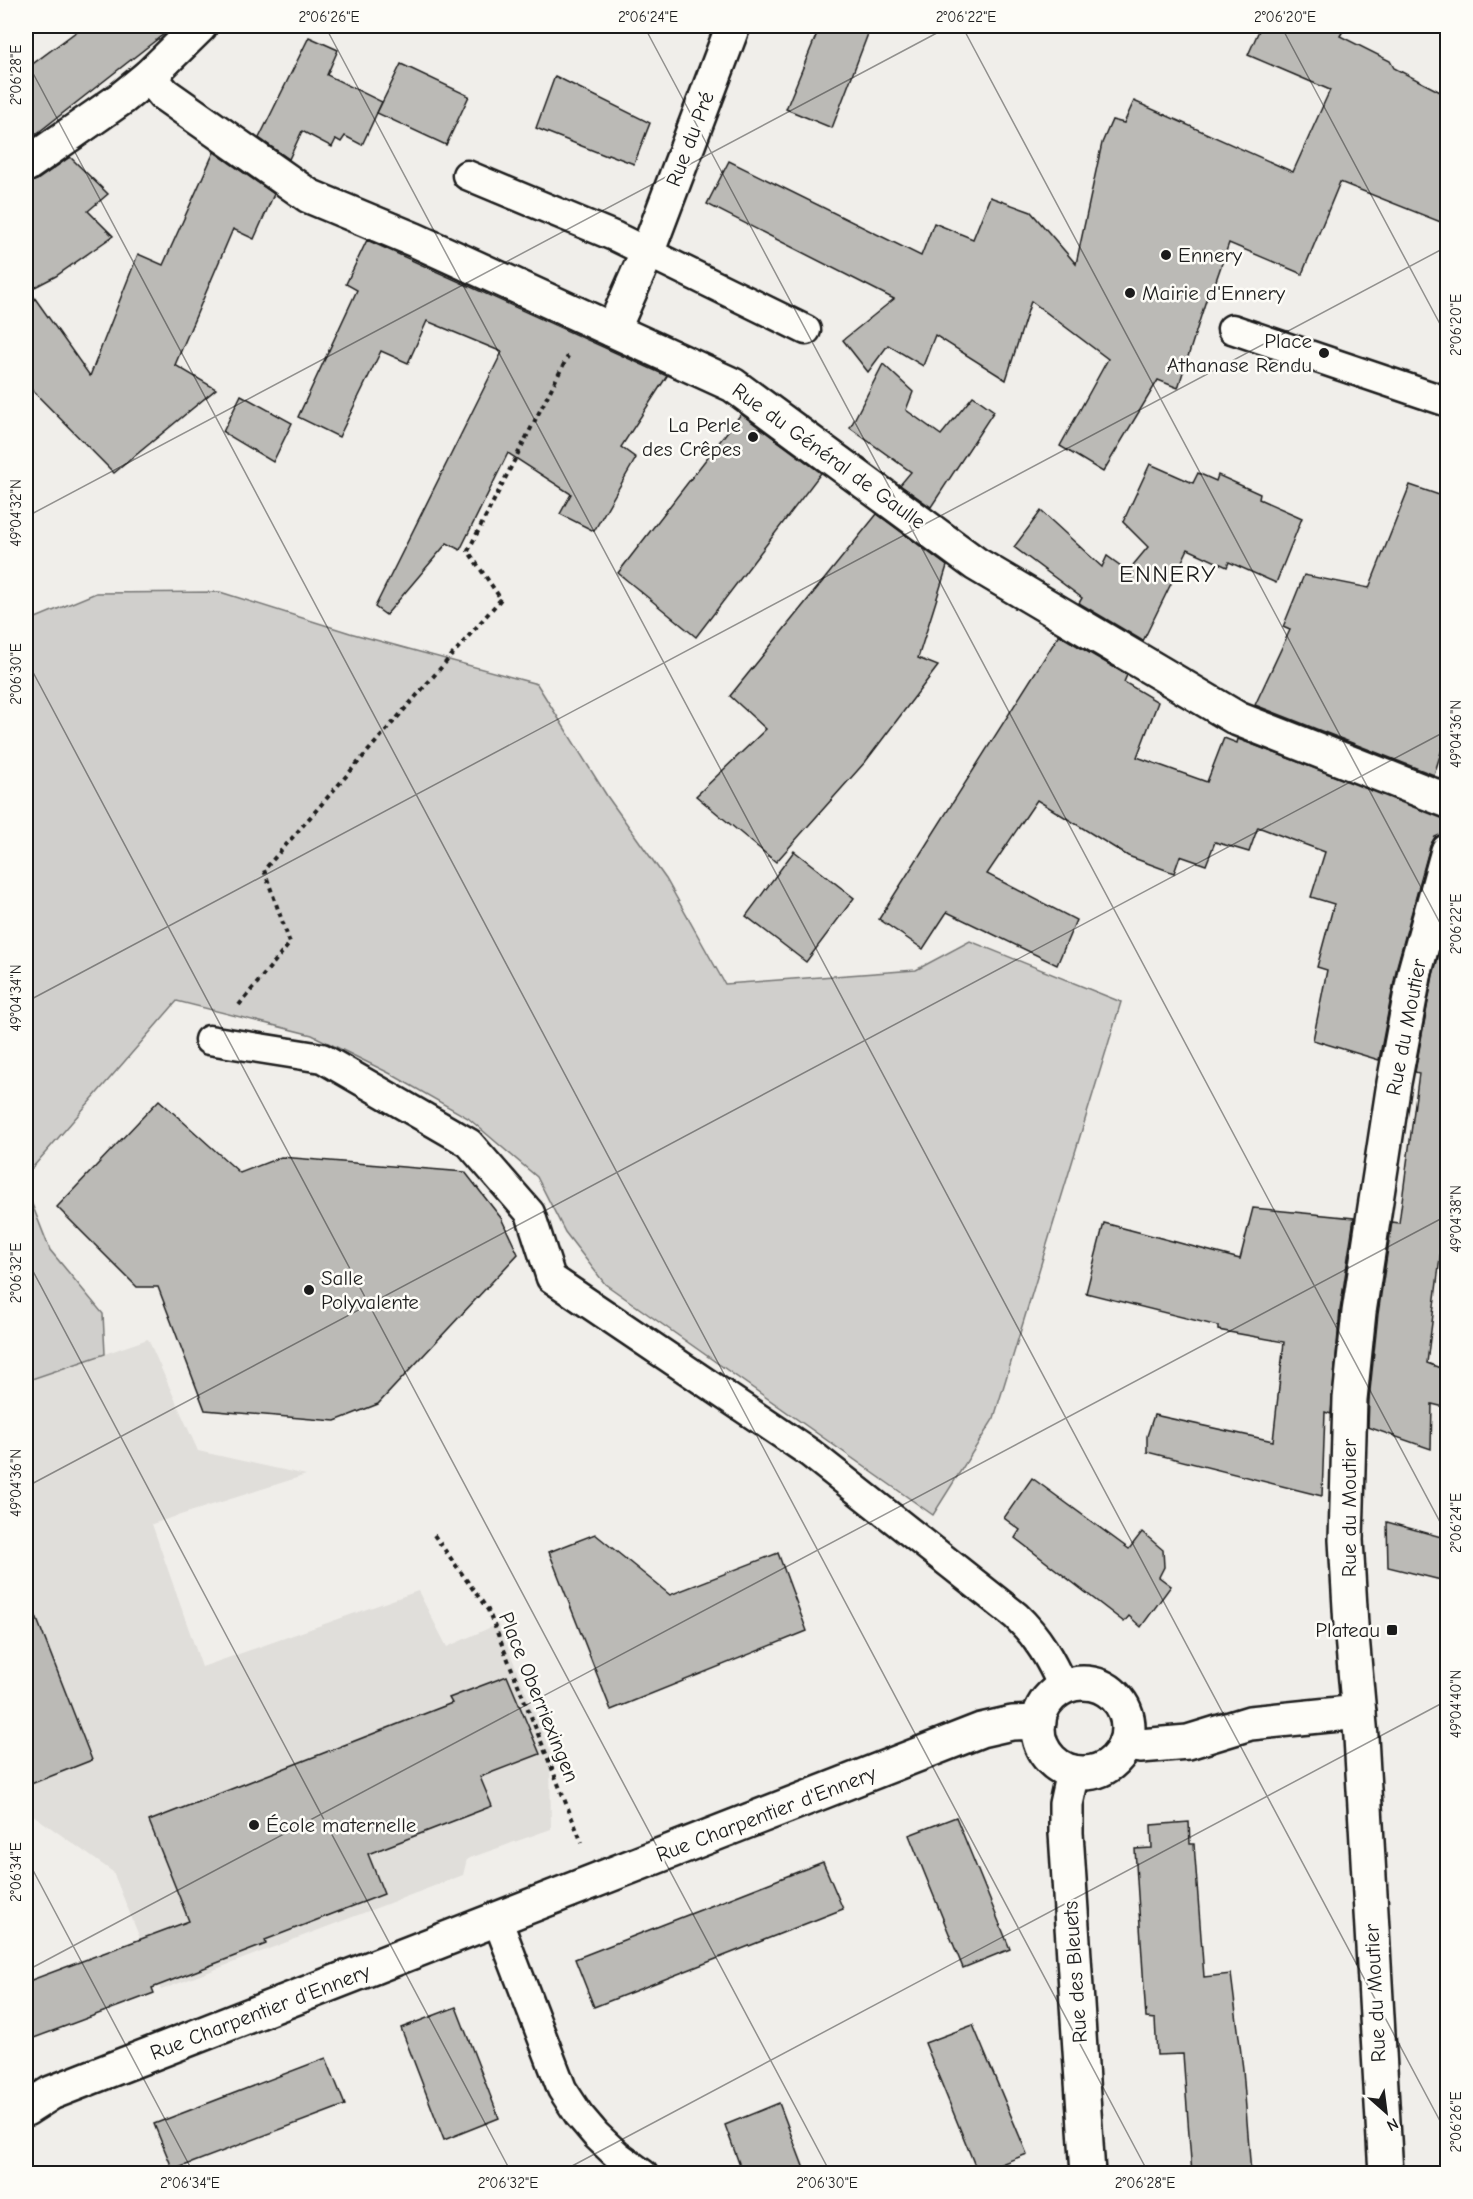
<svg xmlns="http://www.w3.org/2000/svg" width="1473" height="2199" font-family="'Comic Neue',sans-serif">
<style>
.built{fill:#e0deda}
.green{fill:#d0cfcc;stroke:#767674;stroke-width:1.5}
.building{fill:#bbbab6;stroke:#1c1c1c;stroke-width:1.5}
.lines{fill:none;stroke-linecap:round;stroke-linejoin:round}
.service-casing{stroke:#1c1c1c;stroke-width:33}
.minor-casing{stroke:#1c1c1c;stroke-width:38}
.path{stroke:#1c1c1c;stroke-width:4;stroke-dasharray:4.5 4.5;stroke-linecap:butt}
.service{stroke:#fdfcf7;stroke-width:28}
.minor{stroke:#fdfcf7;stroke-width:33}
.ticks{fill:none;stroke:#1c1c1c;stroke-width:1.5;stroke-opacity:0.45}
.poi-dot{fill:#1c1c1c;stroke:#fdfcf7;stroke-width:2}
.labels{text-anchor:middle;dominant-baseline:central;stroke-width:5;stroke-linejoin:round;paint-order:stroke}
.street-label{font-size:21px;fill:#1c1c1c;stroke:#fdfcf7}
.poi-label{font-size:21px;fill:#1c1c1c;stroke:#fdfcf7;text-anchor:start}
.quarter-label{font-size:24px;letter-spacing:1.5px;fill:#1c1c1c;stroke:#fdfcf7}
.neatline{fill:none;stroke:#1c1c1c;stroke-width:2}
.ticks-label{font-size:15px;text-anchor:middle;fill:#1c1c1c}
</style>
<rect width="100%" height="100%" fill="#f0eeea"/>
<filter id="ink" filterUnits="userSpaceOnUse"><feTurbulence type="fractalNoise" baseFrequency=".0167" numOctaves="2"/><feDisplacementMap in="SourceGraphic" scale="12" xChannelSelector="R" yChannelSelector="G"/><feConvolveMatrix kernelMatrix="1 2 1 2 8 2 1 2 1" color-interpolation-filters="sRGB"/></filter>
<g filter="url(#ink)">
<path class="built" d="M148 1339 198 1451 306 1475 152 1524 202 1667 418 1591 447 1647 498 1624 550 1751 551 1829 467 1859 463 1875 161 1990 113 1872 26 1810V1381Z"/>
<g class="green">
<path d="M220 592 350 633 537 684 607 796 666 879 725 984 916 970 970 941 1121 1002 994 1418 933 1515 605 1284 565 1232 537 1177 468 1118 389 1073 312 1035 177 1001 26 1175V622L96 593Z"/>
<path d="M26 1189 50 1250 103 1314 105 1354 26 1381Z"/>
</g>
<g class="building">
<path d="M84 26H174L26 142V69Z"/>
<path d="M820 26H871L832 128 786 109Z"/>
<path d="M1261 26H1346L1340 36 1390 61 1394 68 1448 96V225L1340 182 1302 274 1229 243 1211 295 1208 294 1178 388 1158 380 1103 472 1060 446 1108 359 1031 301 1006 380 935 335 923 366 888 345 868 372 843 340 894 299 707 204 729 161 921 256 934 223 973 239 990 197 1031 212 1076 264 1102 143 1112 120 1124 123 1134 101 1293 172 1330 90 1248 55Z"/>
<path d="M309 37 338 50 327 75 382 102 362 145 345 136 341 142 336 139 332 147 302 131 289 159 259 138Z"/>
<path d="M401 64 469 96 446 145 377 113Z"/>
<path d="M555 76 650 123 634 164 608 154 607 156 536 128Z"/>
<path d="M214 152 274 194 254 239 233 229 175 365 216 389 114 473 26 384V183L37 180 70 157 108 194 88 211 113 236 56 276 29 290 90 376 138 254 163 265Z"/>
<path d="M367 240 667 376 621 447 636 458 594 531 560 514 571 494 508 453 460 550 447 543 386 615 375 607 502 352 427 321 408 363 381 351 339 437 298 417 357 290 346 284Z"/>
<path d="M883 364 913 392 906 410 941 435 973 396 994 411 931 507 900 485 911 472 850 428Z"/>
<path d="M241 395 292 423 273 462 223 432Z"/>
<path d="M741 414 821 473 696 637 618 573Z"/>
<path d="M1150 464 1193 483 1198 473 1216 481 1218 475 1260 494 1259 499 1302 518 1276 583 1229 562 1227 567 1188 549 1143 641 1079 603 1082 598 1014 547 1041 511 1102 567 1107 556 1128 571 1148 547 1123 522Z"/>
<path d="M1410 485 1448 498V730L1434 775 1255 705 1290 630 1283 627 1304 575 1369 588Z"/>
<path d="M877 514 947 566 918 658 938 666 866 761 776 862 696 796 766 729 730 696Z"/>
<path d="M1059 635 1127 675 1124 682 1158 702 1137 757 1207 782 1224 738 1237 743 1238 739 1448 819V833L1435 837 1430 846 1397 966 1379 1060 1313 1040 1327 970 1317 967 1334 904 1311 897 1325 852 1258 827 1249 852 1215 842 1206 865 1180 856 1174 873 1128 856 1037 800 987 874 1076 920 1057 965 947 912 923 949 879 919Z"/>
<path d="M794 851 854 898 806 962 746 916Z"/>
<path d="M1448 924V1193L1427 1363 1448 1371V1408L1432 1404 1431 1449 1368 1427 1369 1400 1378 1314 1392 1222 1399 1223 1419 1073 1415 1072 1433 975Z"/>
<path d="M159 1100 240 1173 281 1157 465 1172 501 1218 518 1254 378 1404 335 1421 205 1410 158 1287H137L57 1207Z"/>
<path d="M1253 1208 1354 1218 1340 1310 1331 1414 1325 1412 1322 1496 1147 1452V1436L1154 1415 1273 1441 1284 1342 1218 1330V1326L1086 1293 1104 1223 1240 1259Z"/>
<path d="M1032 1478 1129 1549 1142 1532 1163 1550 1164 1567 1159 1577 1171 1586 1141 1627 1129 1616 1124 1622 1015 1538 1020 1530 1004 1518Z"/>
<path d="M1387 1522 1445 1538V1581L1388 1567Z"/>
<path d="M595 1534 670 1595 778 1553 807 1631 611 1710 549 1552Z"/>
<path d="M28 1596 92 1760 26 1786V1597Z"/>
<path d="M507 1676 540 1754 480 1777 492 1806 368 1854 384 1894 265 1940 266 1944 152 1988 154 1993 26 2041V1982L189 1921 149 1821 452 1703 449 1698Z"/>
<path d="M956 1817 1010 1949 963 1968 909 1835Z"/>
<path d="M1189 1822 1190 1844H1194L1204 1977 1231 1974 1243 2069 1251 2174H1192L1183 2054 1157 2055 1155 2019 1146 2018 1135 1849 1152 1848 1151 1825Z"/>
<path d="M823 1862 843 1909 594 2007 575 1959Z"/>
<path d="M456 2007 499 2118 444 2140 401 2028Z"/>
<path d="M973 2025 1027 2154 978 2173 925 2043Z"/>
<path d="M326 2058 345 2105 173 2170 154 2124Z"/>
<path d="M779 2103 806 2174H743L725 2125Z"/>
</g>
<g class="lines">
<g class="service-casing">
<g id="service">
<path d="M467 175 616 237 806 330"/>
<path d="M1232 329 1448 402"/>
<path d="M209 1040 322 1058 469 1143 530 1213 551 1278 810 1453 1016 1616C1038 1637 1051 1660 1063 1687"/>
<path d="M497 1919 562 2089 579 2115 596 2135 617 2155 643 2174"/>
</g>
</g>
<g class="minor-casing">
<g id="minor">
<path d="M149 76 164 94 309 196 415 240 733 385 976 564 1238 719 1448 801"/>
<path d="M26 165 122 98 149 76 200 26"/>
<path d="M613 330 647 253 733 26"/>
<circle cx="1083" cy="1728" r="45"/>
<path d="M1125 1744 1140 1746 1188 1742 1250 1723 1359 1712"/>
<path d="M1073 1772 1066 1804V1833L1088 2174"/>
<path d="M26 2109 51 2093 981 1730 1012 1723 1039 1722"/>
<path d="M1386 2174 1361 1737 1351 1625 1346 1540 1350 1399 1359 1312 1394 1083 1415 971 1448 851"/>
</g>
</g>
<g class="path">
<path d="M239 1005 290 943 264 870 501 599 468 551 568 356"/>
<path d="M434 1535 488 1610 582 1843"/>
</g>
<use href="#service" class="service"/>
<use href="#minor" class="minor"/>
</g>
</g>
<path class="ticks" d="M325 26 1448 2136M644 26 1448 1537M962 26 1448 938M1281 26 1448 339M26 32 38 26M26 60 1149 2174M26 517 950 26M26 659 831 2174M26 1002 1448 246M26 1258 512 2174M26 1487 1448 730M26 1857 194 2174M26 1971 1448 1215M557 2174 1448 1700"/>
<g class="poi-dot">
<circle cx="1166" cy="255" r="6"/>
<circle cx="1130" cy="293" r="6"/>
<circle cx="1324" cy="353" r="6"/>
<circle cx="753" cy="437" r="6"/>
<circle cx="309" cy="1290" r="6"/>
<rect x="1386" y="1624" width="12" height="12" rx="3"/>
<circle cx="254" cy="1825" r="6"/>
</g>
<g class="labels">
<g class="street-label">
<text transform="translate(690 139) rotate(-69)">Rue du Pré</text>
<text transform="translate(829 456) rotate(36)">Rue du Général de Gaulle</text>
<text transform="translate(1406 1027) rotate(-79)">Rue du Moutier</text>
<text transform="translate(1349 1508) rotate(-90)">Rue du Moutier</text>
<text transform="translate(539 1697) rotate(68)">Place Oberriexingen</text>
<text transform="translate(766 1814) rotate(-21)">Rue Charpentier d'Ennery</text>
<text transform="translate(1075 1972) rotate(-94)">Rue des Bleuets</text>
<text transform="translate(1375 1993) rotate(-93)">Rue du Moutier</text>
<text transform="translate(260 2012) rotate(-21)">Rue Charpentier d'Ennery</text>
</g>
<g class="poi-label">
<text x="1178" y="255">Ennery</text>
<text x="1142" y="293">Mairie d'Ennery</text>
<text x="1312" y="341" text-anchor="end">Place<tspan x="1312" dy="24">Athanase Rendu</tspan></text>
<text x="741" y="425" text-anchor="end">La Perle<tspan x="741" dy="24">des Crêpes</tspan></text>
<text x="321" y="1278">Salle<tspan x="321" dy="24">Polyvalente</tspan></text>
<text x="1380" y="1630" text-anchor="end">Plateau</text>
<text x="266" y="1825">École maternelle</text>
</g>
<g class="quarter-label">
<text x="1168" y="574">ENNERY</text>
</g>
</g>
<rect width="1473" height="2199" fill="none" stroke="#fdfcf7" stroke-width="66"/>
<g transform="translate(1386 2112) rotate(152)" stroke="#fdfcf7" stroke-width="4.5" paint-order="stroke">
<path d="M0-4.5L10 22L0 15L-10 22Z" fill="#1c1c1c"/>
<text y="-9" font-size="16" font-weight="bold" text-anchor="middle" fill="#1c1c1c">N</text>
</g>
<rect x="33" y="33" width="1407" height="2133" class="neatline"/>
<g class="ticks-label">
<text x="329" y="22">2°06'26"E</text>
<text x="648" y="22">2°06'24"E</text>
<text x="966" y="22">2°06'22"E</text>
<text x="1285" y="22">2°06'20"E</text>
<text transform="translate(16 75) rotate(-90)" y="5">2°06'28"E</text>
<text transform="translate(1456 325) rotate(-90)" y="5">2°06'20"E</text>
<text transform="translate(16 513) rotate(-90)" y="5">49°04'32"N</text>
<text transform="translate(16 674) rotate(-90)" y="5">2°06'30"E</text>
<text transform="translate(1456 734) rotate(-90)" y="5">49°04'36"N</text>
<text transform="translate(1456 924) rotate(-90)" y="5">2°06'22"E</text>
<text transform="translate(16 998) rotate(-90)" y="5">49°04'34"N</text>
<text transform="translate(1456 1219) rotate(-90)" y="5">49°04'38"N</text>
<text transform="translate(16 1273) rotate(-90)" y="5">2°06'32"E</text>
<text transform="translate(16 1483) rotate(-90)" y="5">49°04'36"N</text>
<text transform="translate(1456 1523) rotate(-90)" y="5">2°06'24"E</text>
<text transform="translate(1456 1704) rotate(-90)" y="5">49°04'40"N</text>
<text transform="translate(16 1872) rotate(-90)" y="5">2°06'34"E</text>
<text transform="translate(1456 2122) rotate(-90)" y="5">2°06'26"E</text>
<text x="190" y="2188">2°06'34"E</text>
<text x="508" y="2188">2°06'32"E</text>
<text x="827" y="2188">2°06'30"E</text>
<text x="1145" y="2188">2°06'28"E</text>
</g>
</svg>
